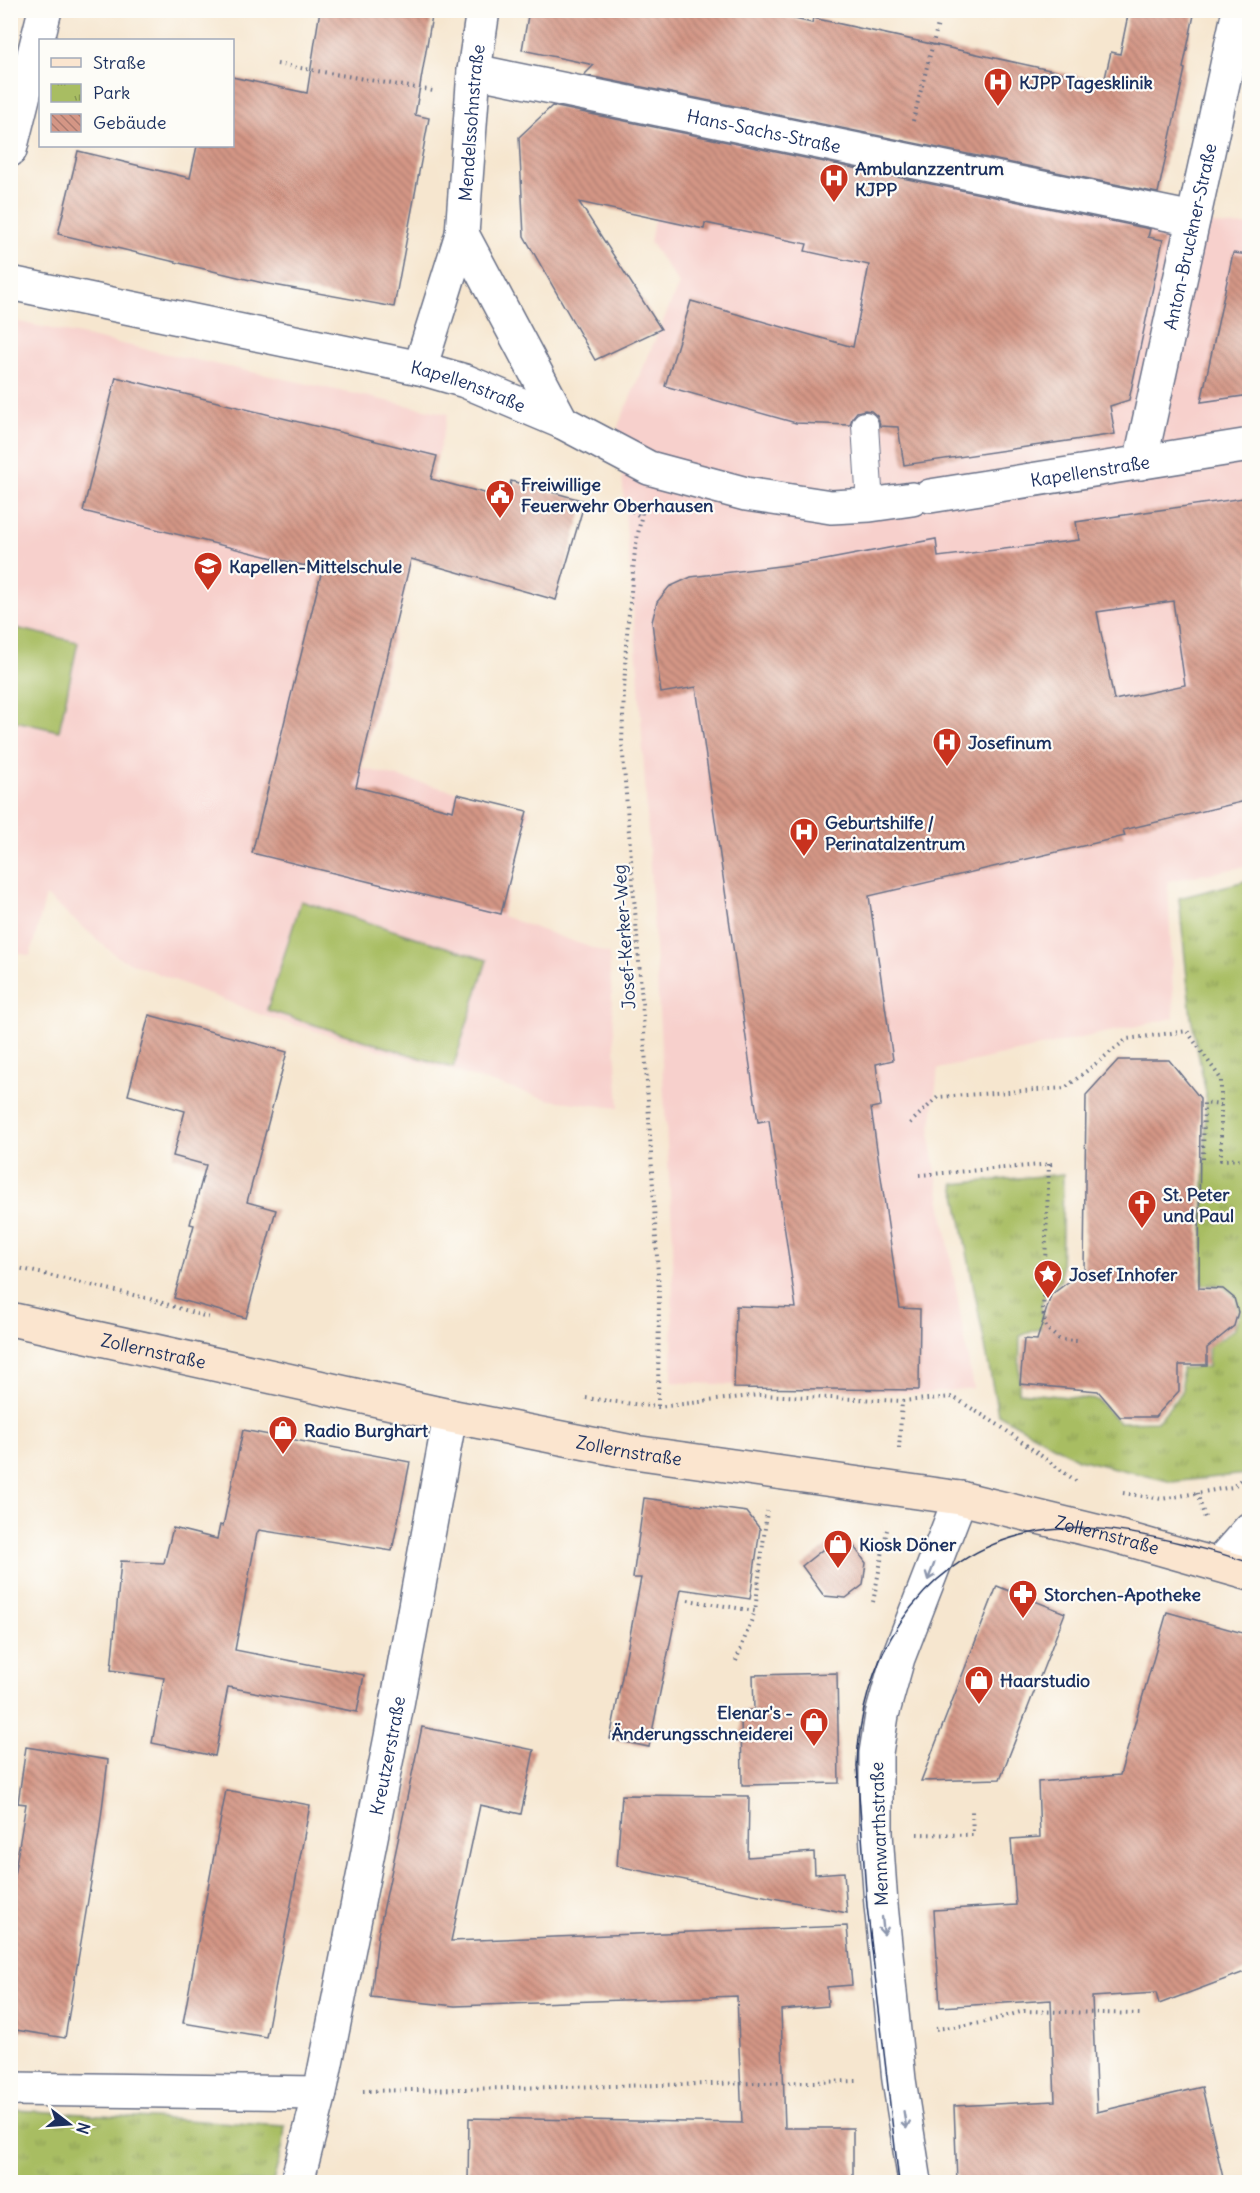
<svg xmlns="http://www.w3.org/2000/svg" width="1260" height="2193" font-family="Delius,sans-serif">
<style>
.built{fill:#f7d0cc}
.grass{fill:#a8bd62;stroke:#627660;stroke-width:1.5}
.park{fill:url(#park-tufts);stroke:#627660;stroke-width:1.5}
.building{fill:url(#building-back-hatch);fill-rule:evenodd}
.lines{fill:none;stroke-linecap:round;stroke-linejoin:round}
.lane-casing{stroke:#686f86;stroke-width:28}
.street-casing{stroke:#686f86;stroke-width:36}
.secondary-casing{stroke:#686f86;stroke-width:36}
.path{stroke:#686f86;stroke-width:4;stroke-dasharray:1.5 4.5;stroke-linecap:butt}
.lane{stroke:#fff;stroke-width:26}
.street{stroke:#fff;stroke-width:33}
.secondary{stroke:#fbe5cf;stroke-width:33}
.tram{stroke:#1b2f5e;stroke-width:1.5}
.oneway{stroke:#8d97ae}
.labels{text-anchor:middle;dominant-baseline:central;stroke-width:4.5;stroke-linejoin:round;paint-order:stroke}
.poi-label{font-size:18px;font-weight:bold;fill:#1b2f5e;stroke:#fdfcf7;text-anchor:start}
.street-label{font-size:18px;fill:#1b2f5e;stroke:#fdfcf7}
</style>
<defs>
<pattern id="park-tufts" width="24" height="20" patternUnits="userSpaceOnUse" patternTransform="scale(1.5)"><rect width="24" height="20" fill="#a8bd62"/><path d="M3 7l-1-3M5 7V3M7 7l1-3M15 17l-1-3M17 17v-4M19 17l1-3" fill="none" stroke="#889a54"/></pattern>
<pattern id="building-back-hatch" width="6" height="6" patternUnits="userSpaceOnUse" patternTransform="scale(1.5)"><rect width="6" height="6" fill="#d49685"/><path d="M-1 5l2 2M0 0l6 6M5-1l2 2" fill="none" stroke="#ab7b70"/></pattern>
</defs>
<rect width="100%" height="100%" fill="#fdfcf7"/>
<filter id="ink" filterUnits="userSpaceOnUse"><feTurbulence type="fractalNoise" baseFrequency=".0167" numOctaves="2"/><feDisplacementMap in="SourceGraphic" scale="12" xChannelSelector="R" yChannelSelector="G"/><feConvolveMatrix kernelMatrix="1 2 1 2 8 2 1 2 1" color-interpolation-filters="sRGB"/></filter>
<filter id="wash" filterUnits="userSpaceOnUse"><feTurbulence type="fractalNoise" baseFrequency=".008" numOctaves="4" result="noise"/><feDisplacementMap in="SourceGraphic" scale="24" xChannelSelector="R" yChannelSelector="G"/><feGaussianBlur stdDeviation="1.35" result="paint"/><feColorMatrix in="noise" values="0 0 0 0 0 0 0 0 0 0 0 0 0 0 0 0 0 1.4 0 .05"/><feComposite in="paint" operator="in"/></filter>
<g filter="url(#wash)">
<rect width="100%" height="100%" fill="#f6e6cf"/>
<g class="built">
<path d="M673 118 1225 226 1249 225V866L1168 881 1174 1018 938 1069 930 1137 973 1388 923 1394 672 1382 673 1242 638 670 618 426 679 284 650 242Z"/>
<path d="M10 320 448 414 362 768 530 810 502 916 609 954 619 1108 551 1100 264 1016 119 958 46 896 30 956 11 951Z"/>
</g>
<g class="grass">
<path d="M11 627 78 642 59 731 11 720Z"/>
<path d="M301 901 487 960 453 1068 267 1010Z"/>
</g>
<g class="park">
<path d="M1249 880 1250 1468 1246 1474 1172 1482 1078 1459 998 1414 954 1184 1063 1174 1061 1280C1041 1298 1038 1299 1044 1327L1020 1336 1019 1392 1097 1400 1119 1422 1158 1421 1182 1392V1368L1208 1367 1209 1338 1221 1339 1234 1329 1240 1313 1236 1297 1223 1286 1202 1285 1206 1093 1191 1017 1179 898Z"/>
<path d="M16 2110 285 2126 283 2145 273 2182H11V2122Z"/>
</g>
<g id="blocks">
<g class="building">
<path d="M320 10H433L415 115 429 118 394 307 263 283 58 234 78 151 190 178 197 146H232V77L307 93Z"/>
<path d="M529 10H757L812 23 813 18 1104 82 1111 52 1120 54 1129 10H1195L1183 68 1185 69 1158 193 584 75 594 65 522 50Z"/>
<path d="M552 106 1150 229 1148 237 1163 240 1129 400 1110 406 1115 434 904 465 898 427 880 426 878 417 871 411 865 410 857 412 852 418 850 425 796 423 665 386 691 301 853 347 869 265 805 251 807 244 705 223 704 229 579 202 661 329 595 360 524 236 519 137Z"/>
<path d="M1233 253 1250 255V395L1201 402Z"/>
<path d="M116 377 437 456 431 479 507 499 511 481 585 501 556 600 411 559 356 787 453 811 457 794 527 811 501 914 252 853 322 570 83 511Z"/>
<path d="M1250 497V800L1123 830 1125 836 869 896 893 1060 876 1064 881 1106 871 1108 900 1308 920 1309 919 1390 734 1388 736 1306 796 1308 769 1120 758 1122 696 687 661 693 652 622 657 602 669 587 691 577 820 561 936 539 938 557 1079 540 1076 522ZM1173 601 1185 685 1114 700 1097 612Z"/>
<path d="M149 1015 287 1052 247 1202 276 1210 246 1318 174 1298 194 1225 190 1224 206 1165 173 1156 185 1111 128 1095Z"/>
<path d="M1118 1060H1169L1200 1098 1199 1288 1223 1289 1234 1298 1238 1312 1234 1326 1207 1348V1365H1179V1391L1155 1417H1120L1098 1391 1020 1384 1024 1339 1037 1340 1051 1295 1084 1270 1086 1095Z"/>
<path d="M243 1430 410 1462 392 1551 259 1530 257 1533 235 1650 364 1675 357 1712 228 1687 215 1756 152 1743 164 1678 111 1670 121 1561 164 1563 173 1528 217 1539 220 1525 223 1526Z"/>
<path d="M644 1498 747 1512 760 1529 750 1599 681 1589 649 1747 610 1739 641 1578H633Z"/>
<path d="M831 1543 853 1545 866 1563 863 1585 846 1598 824 1596 802 1566Z"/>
<path d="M997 1586 1065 1613 1000 1779 921 1781Z"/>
<path d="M1167 1612 1250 1635V1970L1159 2004 1156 1993 1092 1997 1097 2112 1202 2087 1224 2182H957L954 2106 1055 2101 1051 2000 940 2007 934 1910 1016 1905 1011 1839 1040 1837 1038 1782 1120 1775Z"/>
<path d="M837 1673 839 1783 742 1785 741 1711 754 1710 753 1675Z"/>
<path d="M422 1727 534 1750 521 1814 480 1805 451 1941 847 1926 852 1985 827 1987 828 2006 781 2010 785 2128H853V2182H468L469 2118 742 2123 737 1996 455 2006 371 1997 378 1935Z"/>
<path d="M26 1747 108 1760 99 1834 65 2038 10 2029V1900L26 1804 18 1803Z"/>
<path d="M226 1790 310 1805 266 2037 183 2023Z"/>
<path d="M622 1795 749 1796 748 1857 814 1852 815 1874 844 1872 847 1913 617 1866Z"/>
</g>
</g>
</g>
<g filter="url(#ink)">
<use href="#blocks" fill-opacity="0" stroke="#686f86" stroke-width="1.5"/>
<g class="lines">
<g class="lane-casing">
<path id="lane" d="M865 425 870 505"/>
</g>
<g class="street-casing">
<g id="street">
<path id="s1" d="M474 71 1193 219"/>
<path d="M10 150 45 10"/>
<path d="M462 234 562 422"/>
<path id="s2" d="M10 283 420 368 465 381 562 422 649 468 746 494 831 507 870 505 912 499"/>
<path id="s3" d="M420 368 462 234 474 71 483 10"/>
<path id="s4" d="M1140 463 1239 10"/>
<path id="s5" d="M930 496 1250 445"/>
<path d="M1219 1564 1250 1529"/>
<path d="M10 2089 320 2093"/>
<path id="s6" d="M297 2182 320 2093 391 1737 450 1416"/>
<path d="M915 2182 899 2080 881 1905 876 1833V1753L882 1715 898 1658 960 1498"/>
</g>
</g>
<g class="secondary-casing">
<g id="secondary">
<path id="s7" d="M10 1319 450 1416 627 1451 960 1498 1116 1536 1250 1574"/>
</g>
</g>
<g class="path">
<path d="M277 64 433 91"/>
<path d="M913 121 938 24"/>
<path d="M617 501 641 517"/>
<path d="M643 507 635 550 626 644 622 742 643 1014 659 1292 658 1406"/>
<path d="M910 1123 938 1097 1065 1088 1127 1039 1187 1031 1221 1079V1160L1250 1159"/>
<path d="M1199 1161H1203L1204 1103 1221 1105"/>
<path d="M1049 1164 1043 1311 1046 1328 1060 1340 1077 1341V1344"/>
<path d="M919 1175 1053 1164"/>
<path d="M10 1266 150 1299 213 1319"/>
<path d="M586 1398 658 1407 759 1395 902 1401 953 1397 1000 1426 1076 1481"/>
<path d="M899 1449 902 1401"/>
<path d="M1123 1493 1162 1499 1233 1487 1250 1471"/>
<path d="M1197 1493 1205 1518"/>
<path d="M688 1600 755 1611 767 1511"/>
<path d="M873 1602 887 1530"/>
<path d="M736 1661 755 1611"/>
<path d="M917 1834 973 1835 972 1811"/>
<path d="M936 2029 982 2023 1024 2011 1140 2014"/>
<path d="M363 2091 859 2081"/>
</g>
<use href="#lane" class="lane"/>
<use href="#street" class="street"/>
<use href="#secondary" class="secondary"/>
<path class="tram" d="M899 2182 867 1906 857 1766C859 1663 917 1561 1022 1535 1077 1521 1130 1531 1184 1544 1206 1550 1228 1555 1250 1563"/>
</g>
<defs><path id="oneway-shaft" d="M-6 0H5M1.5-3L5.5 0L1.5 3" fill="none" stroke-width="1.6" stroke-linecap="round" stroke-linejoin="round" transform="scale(1.5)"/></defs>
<g class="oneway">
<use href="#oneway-shaft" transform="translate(931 1572) rotate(111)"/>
<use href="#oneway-shaft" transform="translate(883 1926) rotate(84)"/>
<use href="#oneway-shaft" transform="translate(905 2120) rotate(81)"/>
</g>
</g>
<defs>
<g id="hospital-pin" transform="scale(1.5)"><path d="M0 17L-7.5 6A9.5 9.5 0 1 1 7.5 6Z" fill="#c8321e" stroke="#fdfcf7"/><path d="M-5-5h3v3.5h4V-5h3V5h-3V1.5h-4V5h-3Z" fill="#fff"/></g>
<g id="civic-pin" transform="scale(1.5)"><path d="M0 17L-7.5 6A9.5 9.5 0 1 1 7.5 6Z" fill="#c8321e" stroke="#fdfcf7"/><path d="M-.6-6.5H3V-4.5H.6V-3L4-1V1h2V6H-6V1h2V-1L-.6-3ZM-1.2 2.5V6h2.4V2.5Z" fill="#fff"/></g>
<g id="school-pin" transform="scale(1.5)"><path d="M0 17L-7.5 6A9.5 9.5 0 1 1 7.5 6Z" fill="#c8321e" stroke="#fdfcf7"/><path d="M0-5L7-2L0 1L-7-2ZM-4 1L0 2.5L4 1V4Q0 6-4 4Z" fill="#fff"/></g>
<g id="church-pin" transform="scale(1.5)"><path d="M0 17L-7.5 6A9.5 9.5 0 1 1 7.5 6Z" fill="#c8321e" stroke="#fdfcf7"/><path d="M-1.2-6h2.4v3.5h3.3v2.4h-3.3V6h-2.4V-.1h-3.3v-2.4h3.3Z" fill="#fff"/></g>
<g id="sight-pin" transform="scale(1.5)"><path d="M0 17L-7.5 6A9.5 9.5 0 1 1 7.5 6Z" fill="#c8321e" stroke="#fdfcf7"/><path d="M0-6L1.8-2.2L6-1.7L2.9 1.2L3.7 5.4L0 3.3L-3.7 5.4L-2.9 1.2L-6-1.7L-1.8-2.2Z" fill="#fff"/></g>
<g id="shop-pin" transform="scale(1.5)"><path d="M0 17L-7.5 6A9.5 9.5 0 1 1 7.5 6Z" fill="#c8321e" stroke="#fdfcf7"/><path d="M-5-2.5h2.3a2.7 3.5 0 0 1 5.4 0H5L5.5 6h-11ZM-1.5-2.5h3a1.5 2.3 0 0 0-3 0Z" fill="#fff"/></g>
<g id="pharmacy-pin" transform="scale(1.5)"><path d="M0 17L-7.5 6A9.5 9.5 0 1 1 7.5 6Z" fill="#c8321e" stroke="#fdfcf7"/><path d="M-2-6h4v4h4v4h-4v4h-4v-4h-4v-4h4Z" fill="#fff"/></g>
</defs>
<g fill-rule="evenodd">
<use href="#hospital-pin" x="998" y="82"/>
<use href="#hospital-pin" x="834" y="178"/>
<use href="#civic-pin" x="500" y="494"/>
<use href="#school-pin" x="208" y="566"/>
<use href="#hospital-pin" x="947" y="742"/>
<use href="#hospital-pin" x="804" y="832"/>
<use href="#church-pin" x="1142" y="1204"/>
<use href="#sight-pin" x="1048" y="1274"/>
<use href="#shop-pin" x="283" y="1430"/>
<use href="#shop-pin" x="838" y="1544"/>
<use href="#pharmacy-pin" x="1023" y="1594"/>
<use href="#shop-pin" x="979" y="1680"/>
<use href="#shop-pin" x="814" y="1722"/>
</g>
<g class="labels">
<g class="poi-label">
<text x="1019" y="82">KJPP Tagesklinik</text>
<text x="855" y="168">Ambulanzzentrum<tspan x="855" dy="21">KJPP</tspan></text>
<text x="521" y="484">Freiwillige<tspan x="521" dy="21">Feuerwehr Oberhausen</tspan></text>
<text x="229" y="566">Kapellen-Mittelschule</text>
<text x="968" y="742">Josefinum</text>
<text x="825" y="822">Geburtshilfe /<tspan x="825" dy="21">Perinatalzentrum</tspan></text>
<text x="1163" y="1194">St. Peter<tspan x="1163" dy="21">und Paul</tspan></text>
<text x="1069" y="1274">Josef Inhofer</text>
<text x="304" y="1430">Radio Burghart</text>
<text x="859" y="1544">Kiosk Döner</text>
<text x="1044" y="1594">Storchen-Apotheke</text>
<text x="1000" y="1680">Haarstudio</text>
<text x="793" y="1712" text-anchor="end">Elenar's -<tspan x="793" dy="21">Änderungsschneiderei</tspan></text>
</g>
<g class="street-label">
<text stroke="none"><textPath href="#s3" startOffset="252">Mendelssohnstraße</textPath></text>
<text stroke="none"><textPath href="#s1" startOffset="296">Hans-Sachs-Straße</textPath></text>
<text stroke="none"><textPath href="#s4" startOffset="232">Anton-Bruckner-Straße</textPath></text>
<text stroke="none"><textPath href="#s2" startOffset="470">Kapellenstraße</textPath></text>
<text stroke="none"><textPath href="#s5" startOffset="162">Kapellenstraße</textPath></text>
<text transform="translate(624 937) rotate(-94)">Josef-Kerker-Weg</text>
<text stroke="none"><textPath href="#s7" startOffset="147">Zollernstraße</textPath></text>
<text stroke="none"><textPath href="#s7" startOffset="633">Zollernstraße</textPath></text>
<text stroke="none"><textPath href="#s7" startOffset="1119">Zollernstraße</textPath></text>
<text stroke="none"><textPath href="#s6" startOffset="436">Kreutzerstraße</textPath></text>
<text transform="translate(879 1834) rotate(-92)">Mennwarthstraße</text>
</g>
</g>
<rect width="1260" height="2193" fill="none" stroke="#fdfcf7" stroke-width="36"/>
<rect x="39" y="39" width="195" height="108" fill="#fdfcf7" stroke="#a3aaba" stroke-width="1.5"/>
<rect x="51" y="58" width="30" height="9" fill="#fbe5cf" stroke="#a3aaba" stroke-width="1.5"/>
<text x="93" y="69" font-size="18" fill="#1b2f5e">Straße</text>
<rect x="51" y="84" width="30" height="18" fill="url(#park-tufts)" stroke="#a3aaba" stroke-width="1.5"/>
<text x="93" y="99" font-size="18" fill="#1b2f5e">Park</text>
<rect x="51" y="114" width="30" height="18" fill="url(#building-back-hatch)" stroke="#a3aaba" stroke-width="1.5"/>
<text x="93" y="129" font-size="18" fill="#1b2f5e">Gebäude</text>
<g transform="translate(69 2124) rotate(107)" stroke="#fdfcf7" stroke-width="4.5" paint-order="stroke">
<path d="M0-4.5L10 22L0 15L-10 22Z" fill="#1b2f5e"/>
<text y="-9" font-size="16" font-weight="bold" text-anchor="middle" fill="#1b2f5e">N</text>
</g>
</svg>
